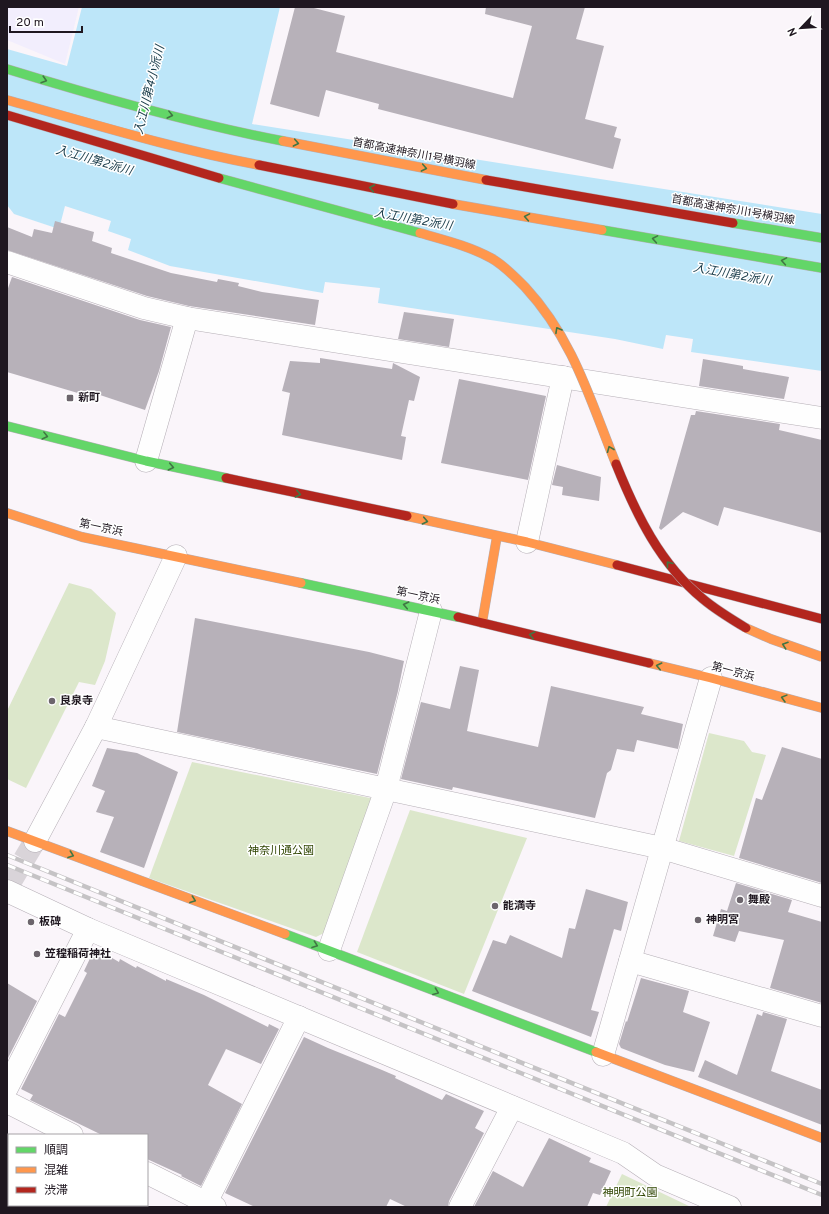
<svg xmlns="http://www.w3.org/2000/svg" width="829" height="1214" font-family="Overpass,'Noto Sans JP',sans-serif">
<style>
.industrial{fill:#f2eefd}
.green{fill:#dce7cb}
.water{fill:#bde6f9}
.building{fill:#b7b1b9}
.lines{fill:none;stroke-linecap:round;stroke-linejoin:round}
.street-tunnel{stroke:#d9d4d9;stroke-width:22;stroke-dasharray:22 11;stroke-linecap:butt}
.street-casing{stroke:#b5afb6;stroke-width:23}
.fast-casing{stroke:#b5afb6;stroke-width:10}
.slow-casing{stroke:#b5afb6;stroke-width:10}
.jam-casing{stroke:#b5afb6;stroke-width:10}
.street{stroke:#fefefe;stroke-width:22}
.fast{stroke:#63d668;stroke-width:9}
.slow{stroke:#ff974d;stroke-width:9}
.jam{stroke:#b3261e;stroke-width:9}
.rail-casing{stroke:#c5c3c5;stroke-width:4.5}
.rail{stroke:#fff;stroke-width:3;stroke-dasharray:9;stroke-linecap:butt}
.fast-bridge-casing{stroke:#b5afb6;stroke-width:10;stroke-linecap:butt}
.slow-bridge-casing{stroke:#b5afb6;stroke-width:10;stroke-linecap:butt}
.jam-bridge-casing{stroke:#b5afb6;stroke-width:10;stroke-linecap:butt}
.fast-bridge{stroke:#63d668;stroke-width:9}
.slow-bridge{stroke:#ff974d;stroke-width:9}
.jam-bridge{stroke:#b3261e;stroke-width:9}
.oneway{stroke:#417644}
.poi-dot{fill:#6c656c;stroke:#fff;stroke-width:1.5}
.labels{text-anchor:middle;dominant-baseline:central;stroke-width:3;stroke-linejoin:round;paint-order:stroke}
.street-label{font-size:11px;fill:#1f1720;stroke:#fff}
.poi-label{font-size:11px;font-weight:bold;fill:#1f1720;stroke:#fff;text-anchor:start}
.park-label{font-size:11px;fill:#2f4500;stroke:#fff}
.water-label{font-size:12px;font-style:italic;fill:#193c4a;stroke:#fff}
</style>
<rect width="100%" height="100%" fill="#faf5fa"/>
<path class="industrial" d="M7 7H79L65 64 7 40Z"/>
<g class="green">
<path d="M69 583 91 589 116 613 105 661 95 685 79 682 26 788 7 779V711Z"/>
<path d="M709 733 744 741 752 752 766 755 734 856 679 841Z"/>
<path d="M192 762 375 799 328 931 316 937 149 878Z"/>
<path d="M410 810 527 838 464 994 357 952Z"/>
<path d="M622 1174 691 1207H606Z"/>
</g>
<path class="water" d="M82 7H280L252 124 822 214V371L691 352 693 339 666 335 663 349 615 339 378 303 380 288 325 282 323 293 170 266 128 250 131 239 108 231 111 221 65 206 59 229 14 214 7 205V49L67 66Z"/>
<g class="building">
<path d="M295 7H310L345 16 336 52 513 98 532 26 485 14 486 7H585L576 39 604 46 585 119 617 127 614 137 621 139 613 169 378 109 379 104 326 90 319 117 270 104Z"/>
<path d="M55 221 94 232 92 241 112 248 111 253 171 273 217 282 218 279 239 283 238 286 262 292 319 300 315 325 189 306 147 296 7 250V227L32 237 34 229 52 233Z"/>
<path d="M12 277 140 320 171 327 159 371 145 410 100 395 98 399 7 372V291Z"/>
<path d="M404 312 454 319 449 347 398 339Z"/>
<path d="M320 358 392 369 393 363 420 377 414 401 409 400 401 436 406 437 402 460 282 435 290 393 282 391 290 361 320 363Z"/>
<path d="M703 359 743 366V369L789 377 784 399 699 386Z"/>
<path d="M459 379 546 396 528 480 441 463Z"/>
<path d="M696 411 780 424 779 430 822 440V533L724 507 718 526 683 512 661 530 659 528 691 415H695Z"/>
<path d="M557 465 601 477 599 501 562 495 563 487 552 485Z"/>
<path d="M195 618 369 652 404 661 398 691 377 774 177 732Z"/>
<path d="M460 666 479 670 467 731 538 747 551 686 644 707 641 714 683 724 678 749 637 740 634 752 617 749 611 770 607 773 595 818 453 787 452 790 401 779 421 702 450 709Z"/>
<path d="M782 747 822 759V883L739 858 756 798 762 800Z"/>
<path d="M107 748 137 753 178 772 144 868 100 852 114 817 96 812 105 791 92 786Z"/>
<path d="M736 883 792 900 788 912 822 922V1003L770 988 784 940 739 931 735 942 713 936 721 909 727 911Z"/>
<path d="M586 889 628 902 621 931 614 929 591 1010 599 1012 591 1037 472 991 493 940 506 944 510 935 562 958 569 928 575 929Z"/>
<path d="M95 948 119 962 120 959 136 968 137 966 166 981V979L204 995 268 1027 269 1024 279 1029 261 1064 226 1049 208 1085 242 1104 201 1186 181 1176 182 1175 147 1159V1135H102L30 1100 33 1095 21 1089 59 1014 65 1017 87 973 84 971Z"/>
<path d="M641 978 689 991 683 1012 710 1022 694 1072 665 1065 621 1048 619 1044 626 1021 627 1022Z"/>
<path d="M7 983 37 1001 7 1060Z"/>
<path d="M763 1012 787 1019 771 1071 822 1090V1125L698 1077 705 1060 737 1075 757 1014 762 1016Z"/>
<path d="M304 1037 328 1048 382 1070 396 1076 395 1078 442 1100 446 1094 484 1111 475 1128 484 1133 449 1201 448 1207H407L390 1199 386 1207H255L225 1193Z"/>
<path d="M549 1138 591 1158 589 1162 611 1171 600 1195 593 1193 587 1207H474L493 1171 523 1187Z"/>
</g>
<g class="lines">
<path class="street-tunnel" d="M7 888 35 841"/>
<g class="street-casing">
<g id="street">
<path d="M7 262 144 308 187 318 822 418"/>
<path d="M146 461 187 318"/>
<path d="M527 542 563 377"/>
<path d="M96 727 662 848 822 896"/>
<path d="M35 841 96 727 176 556"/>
<path d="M7 891 88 929 623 1153 655 1175 730 1207"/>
<path d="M329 950 386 789 431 611"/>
<path d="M630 961 822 1016"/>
<path d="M603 1055 711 678"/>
<path d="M7 1088 88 929"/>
<path d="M7 1102 72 1135"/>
<path d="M147 1173 215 1207"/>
<path d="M206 1203 299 1017"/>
<path d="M460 1207 512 1107"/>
</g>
</g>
<g class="fast-casing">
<g id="fast">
<path d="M7 69C98 97 189 123 283 141"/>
<path d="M733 223 822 238"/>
<path d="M602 230 822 268"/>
<path d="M7 426 146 461 226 478"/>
<path d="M301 583 458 617"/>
<path d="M285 934 596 1052"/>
</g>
</g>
<g class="slow-casing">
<g id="slow">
<path d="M7 100C90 123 174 149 259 165"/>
<path d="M283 141 486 180"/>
<path d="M453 204 602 230"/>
<path d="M7 513 82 537 301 583"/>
<path d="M407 516 527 542 617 565"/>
<path d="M482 623 497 536"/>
<path d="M649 663 711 678 822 708"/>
<path d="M7 831 285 934"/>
<path d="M596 1052 822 1138"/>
</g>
</g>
<g class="jam-casing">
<g id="jam">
<path d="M259 165 453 204"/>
<path d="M486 180 733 223"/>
<path d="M226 478 407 516"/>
<path d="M617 565 822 619"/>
<path d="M458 617 649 663"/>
</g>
</g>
<use href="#street" class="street"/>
<use href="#fast" class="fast"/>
<use href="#slow" class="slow"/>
<use href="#jam" class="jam"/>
<g class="rail-casing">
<g id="rail">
<path d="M7 855 822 1184"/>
<path d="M7 865 822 1195"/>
</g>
</g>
<use href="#rail" class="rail"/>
<g class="fast-bridge-casing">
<path id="fast-bridge" d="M219 178 420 233"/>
</g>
<g class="slow-bridge-casing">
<g id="slow-bridge">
<path d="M420 233C444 240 469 246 491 258 504 265 515 277 525 287 574 340 590 400 616 464"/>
<path d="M746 628 771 639 822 657"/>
</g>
</g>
<g class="jam-bridge-casing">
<g id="jam-bridge">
<path d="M7 115 219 178"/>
<path d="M616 464C636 514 660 564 703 599 716 610 731 619 746 628"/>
</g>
</g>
<use href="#fast-bridge" class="fast-bridge"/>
<use href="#slow-bridge" class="slow-bridge"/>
<use href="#jam-bridge" class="jam-bridge"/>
</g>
<defs><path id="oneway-chevron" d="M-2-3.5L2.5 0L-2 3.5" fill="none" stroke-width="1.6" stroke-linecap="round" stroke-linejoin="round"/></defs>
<g class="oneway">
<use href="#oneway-chevron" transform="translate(44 80) rotate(17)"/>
<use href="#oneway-chevron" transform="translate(170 115) rotate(14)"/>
<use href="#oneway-chevron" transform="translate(296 143) rotate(11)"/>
<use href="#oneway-chevron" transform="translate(424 168) rotate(11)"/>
<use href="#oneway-chevron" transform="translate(372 188) rotate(-169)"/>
<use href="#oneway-chevron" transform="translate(527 217) rotate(-170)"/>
<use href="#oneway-chevron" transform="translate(655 239) rotate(-170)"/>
<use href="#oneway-chevron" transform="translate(784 261) rotate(-170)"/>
<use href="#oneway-chevron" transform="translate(558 330) rotate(-119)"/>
<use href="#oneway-chevron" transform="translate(45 436) rotate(14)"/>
<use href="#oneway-chevron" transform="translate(610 449) rotate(-112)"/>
<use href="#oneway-chevron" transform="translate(171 467) rotate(12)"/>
<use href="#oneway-chevron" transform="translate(298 494) rotate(12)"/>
<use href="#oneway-chevron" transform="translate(425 521) rotate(12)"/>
<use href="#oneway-chevron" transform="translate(669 564) rotate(-128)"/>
<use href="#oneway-chevron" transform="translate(406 605) rotate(-168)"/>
<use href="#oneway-chevron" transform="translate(532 635) rotate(-167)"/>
<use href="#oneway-chevron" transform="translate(785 645) rotate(-161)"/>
<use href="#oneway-chevron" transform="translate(659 666) rotate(-167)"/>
<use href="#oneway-chevron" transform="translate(784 698) rotate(-165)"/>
<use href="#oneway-chevron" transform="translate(71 855) rotate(20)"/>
<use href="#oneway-chevron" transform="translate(193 900) rotate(20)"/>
<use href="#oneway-chevron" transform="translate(315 945) rotate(20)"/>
<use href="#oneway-chevron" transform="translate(436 992) rotate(21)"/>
</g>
<g class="poi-dot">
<rect x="66" y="394" width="8" height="8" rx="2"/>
<circle cx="52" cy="701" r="4"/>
<circle cx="740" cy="900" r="4"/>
<circle cx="495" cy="906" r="4"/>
<circle cx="698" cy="920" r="4"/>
<circle cx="31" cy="922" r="4"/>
<circle cx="37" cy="954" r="4"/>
</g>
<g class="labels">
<g class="street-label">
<text transform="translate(414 154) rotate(11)">首都高速神奈川1号横羽線</text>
<text transform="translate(733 210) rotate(10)">首都高速神奈川1号横羽線</text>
<text transform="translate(101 528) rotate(12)">第一京浜</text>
<text transform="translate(418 596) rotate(12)">第一京浜</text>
<text transform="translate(733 672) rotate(15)">第一京浜</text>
</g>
<g class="poi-label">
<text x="78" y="398">新町</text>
<text x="60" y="701">良泉寺</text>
<text x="748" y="900">舞殿</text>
<text x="503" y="906">能満寺</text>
<text x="706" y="920">神明宮</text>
<text x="39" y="922">板碑</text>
<text x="45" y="954">笠䅣稲荷神社</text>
</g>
<g class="park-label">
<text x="281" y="851">神奈川通公園</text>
<text x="630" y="1193">神明町公園</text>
</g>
<g class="water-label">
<text transform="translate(150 90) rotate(-76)">入江川第4小派川</text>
<text transform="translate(94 161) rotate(16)">入江川第2派川</text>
<text transform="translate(413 220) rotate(10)">入江川第2派川</text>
<text transform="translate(732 275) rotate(10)">入江川第2派川</text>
</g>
</g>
<rect width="829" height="1214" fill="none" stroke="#1f1720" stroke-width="16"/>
<rect x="8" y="1134" width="140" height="72" fill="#ffffff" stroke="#a5a2a6"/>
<rect x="16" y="1147" width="20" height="6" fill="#63d668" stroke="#a5a2a6"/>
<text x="44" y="1154" font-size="12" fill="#1f1720">順調</text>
<rect x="16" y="1167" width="20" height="6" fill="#ff974d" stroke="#a5a2a6"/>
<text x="44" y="1174" font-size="12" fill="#1f1720">混雑</text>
<rect x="16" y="1187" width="20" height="6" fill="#b3261e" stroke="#a5a2a6"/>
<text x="44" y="1194" font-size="12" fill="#1f1720">渋滞</text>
<g transform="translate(801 28) rotate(245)" stroke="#ffffff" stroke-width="3" paint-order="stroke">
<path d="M0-3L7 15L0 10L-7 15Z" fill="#1f1720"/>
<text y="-6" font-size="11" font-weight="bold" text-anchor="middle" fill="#1f1720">N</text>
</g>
<path d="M10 26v6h72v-6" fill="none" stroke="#1f1720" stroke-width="2"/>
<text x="16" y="26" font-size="12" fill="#1f1720" stroke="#ffffff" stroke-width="3" paint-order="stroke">20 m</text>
</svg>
